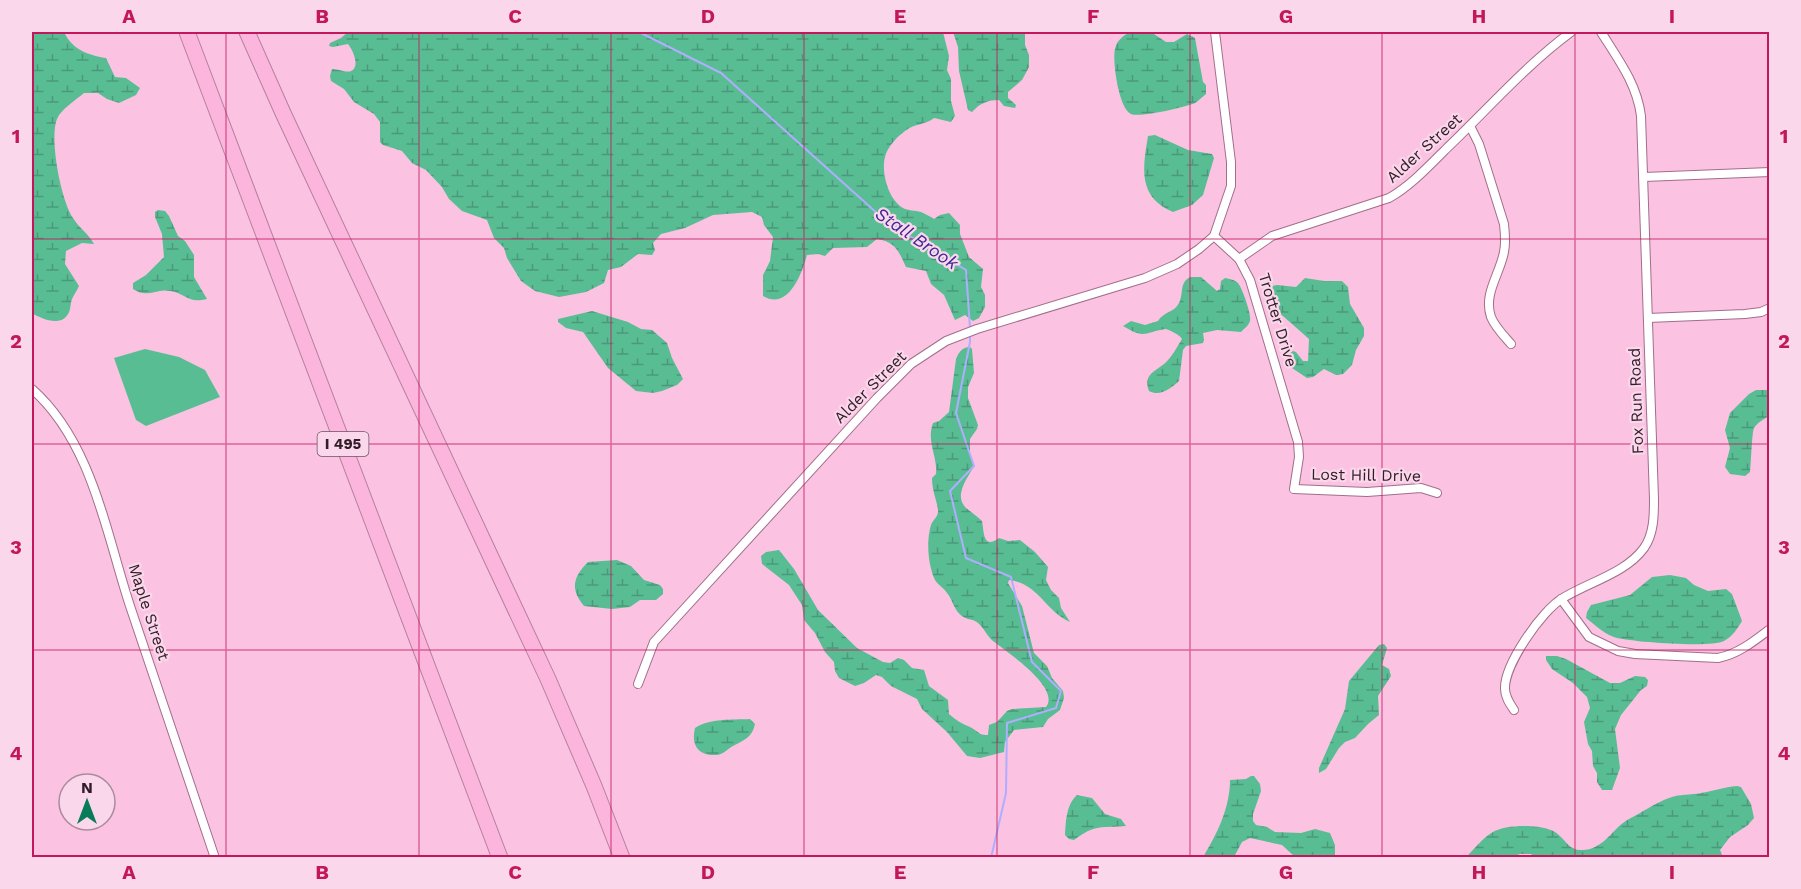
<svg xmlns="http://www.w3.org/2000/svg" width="1801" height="889" font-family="'Work Sans',sans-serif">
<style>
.wetland{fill:url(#wetland-marsh)}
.garden{fill:#59bd94}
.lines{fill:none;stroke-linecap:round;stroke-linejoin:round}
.stream{stroke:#afaefe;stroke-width:2}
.minor-casing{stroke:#a16e8b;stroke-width:10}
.motorway-casing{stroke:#b5809e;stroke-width:17}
.minor{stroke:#fff;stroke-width:8}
.motorway{stroke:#fcb6de;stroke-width:15}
.grid{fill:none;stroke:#c2185b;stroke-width:1.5;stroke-opacity:0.55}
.labels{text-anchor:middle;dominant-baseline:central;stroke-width:4.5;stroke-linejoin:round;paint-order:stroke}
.shield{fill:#fad7ea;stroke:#6d5462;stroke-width:1.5}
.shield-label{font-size:15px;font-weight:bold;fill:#311c28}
.street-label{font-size:16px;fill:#311c28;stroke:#fad7ea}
.water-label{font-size:18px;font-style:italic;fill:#3d2696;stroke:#fad7ea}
.neatline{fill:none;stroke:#c2185b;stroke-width:2}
.grid-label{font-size:20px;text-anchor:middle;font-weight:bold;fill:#c2185b}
</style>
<defs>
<pattern id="wetland-marsh" width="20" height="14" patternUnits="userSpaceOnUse" patternTransform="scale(1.5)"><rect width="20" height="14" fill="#59bd94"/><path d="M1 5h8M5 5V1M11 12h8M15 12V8" fill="none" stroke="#4a9979"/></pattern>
</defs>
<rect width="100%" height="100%" fill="#fbc2e2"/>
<g class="wetland">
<path d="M32 32H64C72 49 87 55 106 58L115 77 126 78 140 88 136 95 119 103 107 99 98 93H84C76 100 61 109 57 119 49 138 61 201 73 218 79 228 89 234 94 244L82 243 66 251 65 264 79 286C77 290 74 295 72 299 70 304 71 310 68 314 61 327 41 319 32 313Z"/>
<path d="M348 32H943L949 56 947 70 951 79V101L955 116 951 122 934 118C926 125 915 123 905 131 898 136 887 147 885 157 881 172 888 199 903 208 908 211 915 210 921 212 925 214 930 216 934 219L940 215 949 213 960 225V234L969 257 983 269 981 287 985 295V307L979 318 973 321 965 315 955 320 944 295 931 284 926 271 906 267C899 252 896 242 877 239L867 247 833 248 825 256 818 254 807 255C802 274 788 311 763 296V275L770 261 773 237 764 225 762 217 752 212 713 215 685 228 661 234 653 243 655 250 652 255 638 254 621 267 608 270 604 283 586 292 559 297 535 291 521 281 507 258 504 248 494 238 487 220 462 211 449 199 442 187 426 170 412 163 402 151 383 145 380 142V122L374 114 354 102 344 89 331 81 330 76 332 69C337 69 348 73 351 71 361 66 352 49 348 44L333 47 329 46 330 43 341 38Z"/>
<path d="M953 32H1025V45L1029 55V67L1022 80 1008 92V98L1016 105 1015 108 1004 106 999 100C988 100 980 103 972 112L968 110 959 71 958 47Z"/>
<path d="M1130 32H1151L1166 42H1174L1187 34 1195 38 1203 82 1206 85V94C1202 97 1198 101 1195 103 1186 107 1139 118 1131 114 1119 109 1112 61 1115 49 1117 40 1123 36 1130 32Z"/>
<path d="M1155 135 1188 150 1212 154 1214 158 1203 195 1192 205 1173 212C1137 197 1143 167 1148 136Z"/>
<path d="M158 210 165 211 169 216 178 236 185 241 194 255V277L207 299C187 304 186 293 170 291 156 288 148 299 133 289V283L146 275 164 257 162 234 155 217V212Z"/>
<path d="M1190 277H1201L1217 291 1220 289 1221 281 1225 278C1230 279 1235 280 1238 283 1242 288 1252 315 1250 321 1249 325 1244 329 1241 332L1217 330 1203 333 1204 340 1203 343 1186 346 1183 350 1179 381C1170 389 1160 397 1149 391 1142 372 1159 371 1168 360 1172 356 1179 344 1182 339 1180 335 1171 331 1166 329 1144 332 1146 340 1123 326L1131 321 1145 325 1158 321C1164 311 1174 313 1179 303 1184 293 1179 283 1190 277Z"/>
<path d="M1305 278 1324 281H1342L1348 287 1350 304 1364 328V336L1356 350 1352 365 1343 374 1336 375 1324 369 1313 377 1307 378 1289 366V353L1293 351 1296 352 1303 361H1308L1309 339 1275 309 1270 302 1269 290 1272 286 1277 285 1296 287Z"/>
<path d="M592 311 628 322 641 329 652 330 667 343 672 358 683 379 677 385 662 391 653 393 636 391 608 368 583 332 566 328 558 322V319Z"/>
<path d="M970 347 972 349 974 373 968 387V398L978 425 977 429 970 439V454L974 466C968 478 953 495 966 508 971 512 977 516 982 521 984 532 983 550 999 538L1008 541 1020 540 1035 552 1048 567 1046 580 1051 590 1059 598 1061 608 1070 622C1046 612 1038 583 1009 580L1008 583 1022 606 1034 653 1047 666 1052 678 1063 691 1064 698 1060 710 1048 719 1043 727 1014 730 1005 742 1004 752 980 758 967 756 947 732 922 709 917 699 891 686 882 677 876 675 864 683 855 686 839 678 835 671 834 662 825 652 815 633 804 620 802 605 789 585 762 564 761 556 766 552 779 550 794 569 818 610 857 648 883 662 890 663 898 658 904 660 912 668 924 670 929 686 948 700 949 714C956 720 962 724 970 727 977 730 979 736 988 735L989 725 997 722 1007 711 1012 709 1046 707C1061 688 1007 652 993 641 987 636 984 628 978 623 974 619 967 620 962 616 954 611 953 600 947 593 944 588 938 585 935 580 928 565 926 541 931 525 933 519 939 517 938 509 936 498 932 490 932 478L936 474C938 457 926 441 933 423L939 421 949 412 956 359C959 352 962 347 970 347Z"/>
<path d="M1769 390V416C1764 419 1757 423 1754 428 1752 431 1751 465 1750 472L1745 476 1730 474 1725 467 1730 448 1725 430 1730 413 1749 394 1756 390Z"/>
<path d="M617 560 631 566 644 580 660 585 663 589V594L656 600H640L630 607 612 609 584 606C570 589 573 577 588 562Z"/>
<path d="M1670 575 1686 578 1694 585 1708 591 1726 589 1732 594 1742 621C1737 629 1733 636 1724 641 1711 648 1634 642 1617 638 1607 636 1595 625 1586 618L1587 612 1591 605 1630 595 1652 577Z"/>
<path d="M1384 644 1387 648 1382 665 1389 669 1391 676 1378 696 1379 715 1368 724 1355 738 1345 742 1339 748 1326 769 1319 773V768L1345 709 1349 681 1379 645Z"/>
<path d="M1546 656H1557L1566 659 1610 683H1620L1635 676 1645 677 1648 680 1647 686 1641 690 1621 715 1615 729 1620 768 1612 790H1602L1597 782V773L1593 766 1592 751 1588 744 1584 722 1590 708 1587 697 1573 683 1552 669 1546 660Z"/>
<path d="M750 719 755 724C752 738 744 740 733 746 727 749 723 755 716 755 698 756 691 745 695 728 710 718 732 720 750 719Z"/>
<path d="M1251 776H1254L1260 784 1261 791 1253 814V821L1256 825 1267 827 1275 832 1301 833 1315 829 1330 833 1335 845V856L1333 857H1295L1282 845 1250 838 1242 842 1234 857H1203C1217 834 1230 808 1230 780L1246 779Z"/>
<path d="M1737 786 1741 787 1751 804 1754 818 1748 825 1730 837 1720 850 1723 857 1535 858 1531 854H1520L1511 857H1466C1474 850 1483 837 1493 832 1506 824 1542 824 1555 832 1568 841 1569 854 1590 849 1607 844 1614 827 1629 819 1643 812 1655 803 1669 798 1679 794 1691 795 1701 793 1713 791 1724 787 1737 786Z"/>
<path d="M1077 795 1092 798 1105 814 1121 819 1126 826C1102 828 1095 824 1074 840L1069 839 1065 835C1066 821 1066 805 1077 795Z"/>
</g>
<path class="garden" d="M145 349 179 357 205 370 220 397 146 426 136 420 114 358Z"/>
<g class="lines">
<g class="stream">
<path d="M639 32 721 73 888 223 966 270 970 328"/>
<path d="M970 333V342L956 413 974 466 950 491 966 558 1011 577 1032 662 1061 691 1056 708 1007 723 1006 793 991 858"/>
</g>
<g class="minor-casing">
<g id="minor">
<path d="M1215 32 1231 162V186L1214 236 1239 259 1250 280 1298 442 1299 457 1294 489 1367 492 1421 488 1437 493"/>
<path d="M1470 126 1479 144 1504 224C1505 233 1506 243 1504 252 1500 274 1483 294 1491 317 1495 327 1504 336 1511 344"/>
<path d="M1644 177 1770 172"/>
<path d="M1239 259 1272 236 1389 198C1410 186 1428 167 1445 150 1487 110 1525 66 1571 32"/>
<path d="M1648 318 1745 314 1761 312 1770 308"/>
<path d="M32 389C92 442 106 533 130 606 159 690 187 774 215 858"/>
<path d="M1561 599 1589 637 1618 651 1635 654 1718 658C1738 654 1753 642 1770 629"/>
<path d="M638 684 654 642 877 398 911 364 946 341 977 329 1145 278 1177 264 1199 249 1214 236"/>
<path d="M1514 710C1510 704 1505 697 1505 689 1504 665 1542 610 1563 598 1589 582 1626 573 1644 548 1654 534 1654 515 1654 499L1641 116C1637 84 1618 59 1601 32"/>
</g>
</g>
<g class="motorway-casing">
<g id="motorway">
<path d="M187 32 500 858"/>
<path d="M247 32 283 113 548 679 594 786 622 858"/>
</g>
</g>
<use href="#minor" class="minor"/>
<use href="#motorway" class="motorway"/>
</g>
<path class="grid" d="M226 32V858M419 32V858M611 32V858M804 32V858M997 32V858M1190 32V858M1382 32V858M1575 32V858M32 239H1770M32 444H1770M32 650H1770"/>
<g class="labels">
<rect class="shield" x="317.5" y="432" width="51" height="24" rx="4.5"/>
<g class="shield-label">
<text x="343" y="444">I 495</text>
</g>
<g class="street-label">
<text transform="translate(1424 148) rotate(-42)">Alder Street</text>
<text transform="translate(1278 320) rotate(73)">Trotter Drive</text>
<text transform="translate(870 387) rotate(-45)">Alder Street</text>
<text transform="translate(1636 401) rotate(-92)">Fox Run Road</text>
<text transform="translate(1366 475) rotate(1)">Lost Hill Drive</text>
<text transform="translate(149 612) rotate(72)">Maple Street</text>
</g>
<g class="water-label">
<text transform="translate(917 238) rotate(34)">Stall Brook</text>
</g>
</g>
<rect width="1801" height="889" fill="none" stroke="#fad7ea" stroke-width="66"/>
<g transform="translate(87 802)"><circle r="28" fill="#fad7ea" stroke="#aa8c9c" stroke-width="1.5"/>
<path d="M0-4.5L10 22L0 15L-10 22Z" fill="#087b58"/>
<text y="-9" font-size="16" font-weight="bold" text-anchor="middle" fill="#311c28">N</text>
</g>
<rect x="33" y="33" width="1735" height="823" class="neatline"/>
<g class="grid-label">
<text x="129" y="23">A</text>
<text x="322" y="23">B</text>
<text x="515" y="23">C</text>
<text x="708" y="23">D</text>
<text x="900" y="23">E</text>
<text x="1093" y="23">F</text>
<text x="1286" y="23">G</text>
<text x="1479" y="23">H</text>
<text x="1672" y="23">I</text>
<text x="16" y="143">1</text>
<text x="1784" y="143">1</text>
<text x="16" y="348">2</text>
<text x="1784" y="348">2</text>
<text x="16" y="554">3</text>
<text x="1784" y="554">3</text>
<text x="16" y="760">4</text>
<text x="1784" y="760">4</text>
<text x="129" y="879">A</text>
<text x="322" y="879">B</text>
<text x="515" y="879">C</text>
<text x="708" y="879">D</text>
<text x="900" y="879">E</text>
<text x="1093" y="879">F</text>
<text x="1286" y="879">G</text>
<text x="1479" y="879">H</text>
<text x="1672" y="879">I</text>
</g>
</svg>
